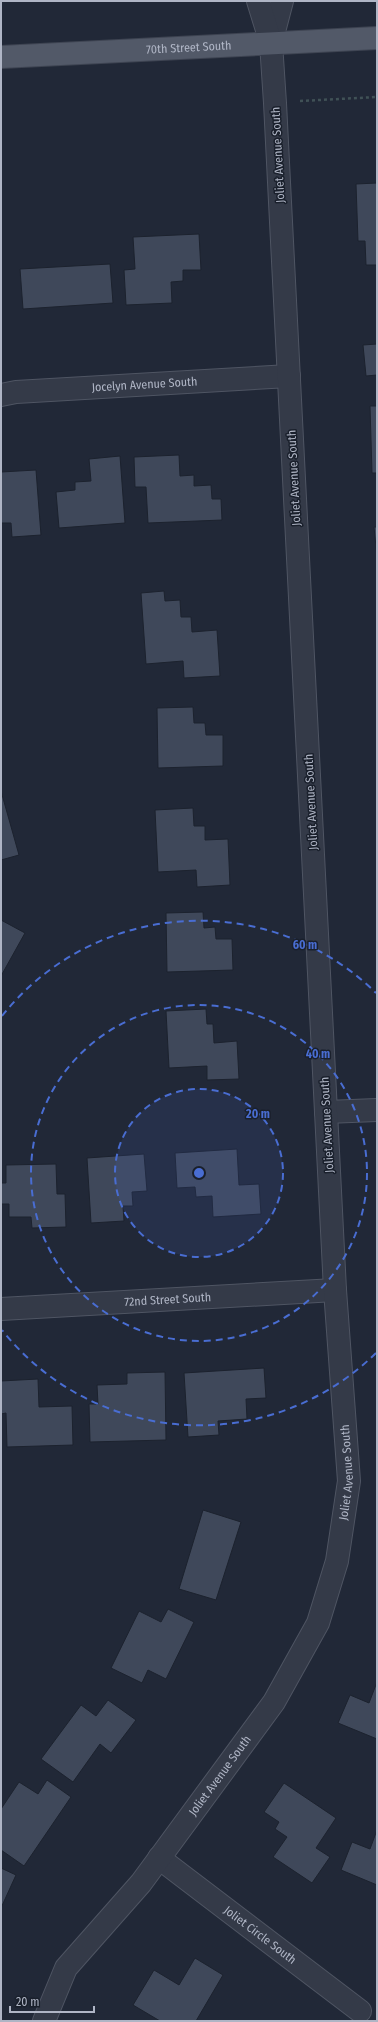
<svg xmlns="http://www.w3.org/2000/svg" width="378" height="2022" font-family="'Fira Sans Condensed',sans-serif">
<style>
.building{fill:#3f485a;stroke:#1c222e}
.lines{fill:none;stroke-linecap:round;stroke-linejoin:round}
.minor-casing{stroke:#4f5563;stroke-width:24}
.major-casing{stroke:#3e4452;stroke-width:24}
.path{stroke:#405156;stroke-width:2.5;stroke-dasharray:3 3;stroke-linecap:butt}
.minor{stroke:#343a48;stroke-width:22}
.major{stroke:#525968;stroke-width:22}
.ring{fill:none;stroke:#496dd2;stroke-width:2;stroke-dasharray:7 5}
.labels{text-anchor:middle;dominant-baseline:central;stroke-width:3;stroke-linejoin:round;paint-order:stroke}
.street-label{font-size:12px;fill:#afb5c5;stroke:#1a202c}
.centre{fill:#496dd2;stroke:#1a202c;stroke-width:2}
.ring-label{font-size:12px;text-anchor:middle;font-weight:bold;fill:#496dd2;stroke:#1a202c;stroke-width:3;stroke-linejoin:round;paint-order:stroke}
</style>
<rect width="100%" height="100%" fill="#212837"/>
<g class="building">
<path d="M377 183V265H366L365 241H358L356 184Z"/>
<path d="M199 234 201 270H183V281L171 282 172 303 126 305 124 270 135 269 133 237Z"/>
<path d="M110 264 113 303 23 309 20 269Z"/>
<path d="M377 344V375L366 376 363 345Z"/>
<path d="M370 406H377V473H372Z"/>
<path d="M179 455 180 476 194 475V486L211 485 212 499H221L222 520 148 523 146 487H135L134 457Z"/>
<path d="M120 456 125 523 59 528 56 492 75 490V482L91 481 89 459Z"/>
<path d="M36 470 41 535 12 537 11 523H1V472Z"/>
<path d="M374 527H377V557Z"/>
<path d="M164 591 165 601 180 600 181 617H191L192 632 217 630 220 676 184 678 183 661 146 664 141 593Z"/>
<path d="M193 707 194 723H205L206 735H223V766L158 768 157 708Z"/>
<path d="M1 791 19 855 1 860Z"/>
<path d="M193 808 194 826H205V840L228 839 230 885 197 887 196 870 158 872 155 810Z"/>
<path d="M203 912 204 928 215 927 216 939H232L233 970 167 972 166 913Z"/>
<path d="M1 920 25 933 1 976Z"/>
<path d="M206 1009 207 1024H213L214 1043 237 1041 239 1079 207 1080V1066L169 1068 166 1011Z"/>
<path d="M237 1149 239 1185 259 1184 261 1214 213 1217 212 1196 196 1197 195 1187 177 1188 175 1153Z"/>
<path d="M144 1154 147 1191 132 1192 133 1206H123L124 1221 91 1223 87 1158Z"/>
<path d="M56 1164 57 1194H65L66 1227 32 1228 31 1217H9V1204H1V1183H6V1165Z"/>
<path d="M264 1368 266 1398 246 1399 247 1419 218 1421 219 1435 188 1437 184 1373Z"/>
<path d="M165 1372 166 1440 90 1442 89 1404H98L97 1385 127 1384V1373Z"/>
<path d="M38 1379 39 1407 72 1406 73 1445 7 1447 6 1413 1 1414V1381Z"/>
<path d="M203 1510 241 1522 216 1600 179 1589Z"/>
<path d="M168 1609 194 1622 166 1679 148 1670 142 1683 111 1668 139 1611 161 1622Z"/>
<path d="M377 1682V1739L338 1723 350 1695 369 1703Z"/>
<path d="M108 1700 136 1720 111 1753 100 1744 73 1782 41 1759 81 1705 96 1716Z"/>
<path d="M47 1780 71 1797 24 1866 1 1850V1809L19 1782 38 1794Z"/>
<path d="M284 1783 336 1818 316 1848 330 1857 312 1883 273 1857 287 1837 275 1829 279 1822 264 1812Z"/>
<path d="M377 1830V1885L341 1870 352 1842 370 1849Z"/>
<path d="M1 1868 16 1875 1 1908Z"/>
<path d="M195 1958 223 1975 196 2021H160L133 2005 154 1970 179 1985Z"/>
</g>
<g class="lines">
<g class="minor-casing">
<g id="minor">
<path d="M271 43 282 1"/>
<path id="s1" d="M1 395 16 392 289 376"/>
<path d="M326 1112 377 1110"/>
<path id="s2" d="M1 1309 335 1290"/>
<path id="s3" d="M159 1858 360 2011"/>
<path id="s4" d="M44 2021 66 1968 141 1883 274 1702 318 1623 337 1561 349 1481 335 1290 275 103 271 43 258 1"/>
</g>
</g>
<g class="major-casing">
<g id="major">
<path id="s5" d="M1 57 377 38"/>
</g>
</g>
<path class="path" d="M300 101 377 97"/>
<use href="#minor" class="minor"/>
<use href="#major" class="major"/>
</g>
<circle cx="199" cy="1173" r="84" fill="#496dd2" fill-opacity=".12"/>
<g class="ring">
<circle cx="199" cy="1173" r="84"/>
<circle cx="199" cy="1173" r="168"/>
<path d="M376 1353A252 252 0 0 1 2 1330M2 1016A252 252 0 0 1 376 993"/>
</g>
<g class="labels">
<g class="street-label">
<text stroke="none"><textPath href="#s5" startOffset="188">70th Street South</textPath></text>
<text transform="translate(278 155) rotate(-93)">Joliet Avenue South</text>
<text stroke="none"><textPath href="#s1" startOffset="144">Jocelyn Avenue South</textPath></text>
<text transform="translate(294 478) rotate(-93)">Joliet Avenue South</text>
<text transform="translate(311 802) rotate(-93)">Joliet Avenue South</text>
<text transform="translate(327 1125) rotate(-93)">Joliet Avenue South</text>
<text stroke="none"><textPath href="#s2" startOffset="167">72nd Street South</textPath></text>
<text stroke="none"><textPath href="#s4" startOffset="640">Joliet Avenue South</textPath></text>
<text stroke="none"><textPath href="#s4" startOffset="304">Joliet Avenue South</textPath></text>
<text stroke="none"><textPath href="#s3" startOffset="127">Joliet Circle South</textPath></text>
</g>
</g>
<circle cx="199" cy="1173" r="6" class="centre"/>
<g class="ring-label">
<text x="305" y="949">60 m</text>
<text x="318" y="1058">40 m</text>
<text x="258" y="1118">20 m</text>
</g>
<rect width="378" height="2022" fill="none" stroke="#afb5c5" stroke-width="4"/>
<path d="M10 2006v6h84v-6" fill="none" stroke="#afb5c5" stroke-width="2"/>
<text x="16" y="2006" font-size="12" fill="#afb5c5" stroke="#1a202c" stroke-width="3" paint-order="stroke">20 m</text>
</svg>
